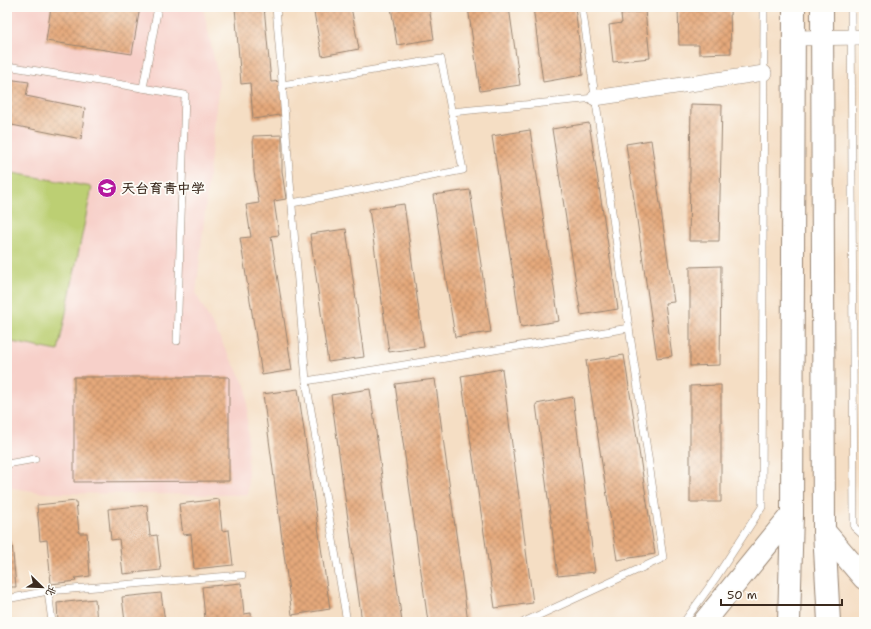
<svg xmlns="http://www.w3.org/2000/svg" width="871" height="629" font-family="'Shantell Sans','LXGW WenKai TC',sans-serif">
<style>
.built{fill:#f7d0c9}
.grass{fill:#bccf73;stroke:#7c7c48}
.building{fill:url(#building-cross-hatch)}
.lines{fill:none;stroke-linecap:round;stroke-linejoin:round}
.service-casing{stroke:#988471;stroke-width:8}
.minor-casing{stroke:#988471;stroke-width:16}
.primary-casing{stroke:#988471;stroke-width:24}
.service{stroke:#fff;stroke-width:7}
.minor{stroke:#fff;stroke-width:15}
.primary{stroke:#fff;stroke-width:22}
.labels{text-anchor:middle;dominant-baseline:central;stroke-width:3.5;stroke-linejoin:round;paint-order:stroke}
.poi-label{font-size:14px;font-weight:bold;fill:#3b2a1e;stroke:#fdfcf7;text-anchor:start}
</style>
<defs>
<pattern id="building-cross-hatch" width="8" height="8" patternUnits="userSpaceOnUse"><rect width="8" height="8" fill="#e5a97c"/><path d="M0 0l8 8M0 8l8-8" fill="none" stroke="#bb8a65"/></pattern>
</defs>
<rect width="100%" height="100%" fill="#fdfcf7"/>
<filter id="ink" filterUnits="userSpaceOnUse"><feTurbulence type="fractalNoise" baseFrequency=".025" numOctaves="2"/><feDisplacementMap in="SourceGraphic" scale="8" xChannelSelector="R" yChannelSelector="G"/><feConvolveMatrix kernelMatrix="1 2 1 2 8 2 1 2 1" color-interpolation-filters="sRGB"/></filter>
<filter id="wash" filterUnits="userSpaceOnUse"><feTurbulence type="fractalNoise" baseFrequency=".012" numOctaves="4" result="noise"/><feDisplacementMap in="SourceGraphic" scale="16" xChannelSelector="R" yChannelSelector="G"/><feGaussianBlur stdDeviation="0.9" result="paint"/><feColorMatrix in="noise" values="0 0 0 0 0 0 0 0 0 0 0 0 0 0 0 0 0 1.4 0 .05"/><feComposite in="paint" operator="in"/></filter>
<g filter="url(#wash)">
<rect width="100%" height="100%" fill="#f5dec4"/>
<path class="built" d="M7 7H203L219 82 196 294 247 389 248 495 45 493 7 487Z"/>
<path class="grass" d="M7 172 92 187 58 351 7 341Z"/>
<g id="blocks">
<g class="building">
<path d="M51 7H140L132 54 46 41Z"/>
<path d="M235 7H264L271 82 283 81 287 114 253 119 250 83 241 84Z"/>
<path d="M313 7H351L359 49 322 56Z"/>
<path d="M391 7H429L434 39 397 45Z"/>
<path d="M468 7H509L520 85 480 91Z"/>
<path d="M533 7H575L583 75 543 82Z"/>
<path d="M678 7H730L731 53 699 54V45H679Z"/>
<path d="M645 11 650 58 613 62 609 25 622 23 621 14Z"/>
<path d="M7 79 29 82 26 96 85 108 81 139 7 124Z"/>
<path d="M691 104 722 105 719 241H689Z"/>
<path d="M589 123 618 309 581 315 552 129Z"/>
<path d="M530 130 559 321 521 327 492 136Z"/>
<path d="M282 135V171L286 199 274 201 279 235 271 236 292 370 262 375 240 238 251 237 246 205 259 203 254 172 253 136Z"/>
<path d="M651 140 674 302 665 303 672 356 657 358 626 144Z"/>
<path d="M470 190 491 332 455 337 433 195Z"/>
<path d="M404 204 424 347 389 352 369 209Z"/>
<path d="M346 229 364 357 328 362 310 234Z"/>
<path d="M721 266 720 365 690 366V267Z"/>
<path d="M624 355 655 554 617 560 586 361Z"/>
<path d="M502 369 533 603 495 608 461 376Z"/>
<path d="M74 377H229V481L74 482Z"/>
<path d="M435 379 468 622H428L395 384Z"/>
<path d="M721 385V502H690V386Z"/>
<path d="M298 389 330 609 292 615 263 394Z"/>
<path d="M370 389 402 622H362L331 395Z"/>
<path d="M573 397 595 572 558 576 536 404Z"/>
<path d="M219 499 222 531 229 530 233 565 194 569 191 534 183 535 179 504Z"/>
<path d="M76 501 79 533H87L90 576 75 578 76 581 51 584 47 540 40 541 37 505Z"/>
<path d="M147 505 150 536 157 535 161 570 123 574 119 539 111 540 108 509Z"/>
<path d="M12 543 16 587H7V544Z"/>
<path d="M241 583 244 614 251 613 252 622H213V618L205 619 202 587Z"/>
<path d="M161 593 165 622H125L122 597Z"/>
<path d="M95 599 97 622H58L57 603Z"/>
</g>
</g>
</g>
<g filter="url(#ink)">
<use href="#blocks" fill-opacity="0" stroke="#988471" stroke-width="1"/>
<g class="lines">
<g class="service-casing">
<g id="service">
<path d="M276 7 306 381 347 622"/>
<path d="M851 7 854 527 864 536"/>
<path d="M7 66 185 95 177 341"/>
<path d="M282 85 441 59 463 170 292 203"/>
<path d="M143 88 158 7"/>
<path d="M451 112 595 98"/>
<path d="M306 381 629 328 582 7"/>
<path d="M7 464 35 459"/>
<path d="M48 591 52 622"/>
<path d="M7 599 48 591 242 575"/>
<path d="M524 622 663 558 629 328"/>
<path d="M684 622 715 579 762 507 764 7"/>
</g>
</g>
<g class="minor-casing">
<g id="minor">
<path d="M794 38 864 37"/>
<path d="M595 98 764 73"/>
</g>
</g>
<g class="primary-casing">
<g id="primary">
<path d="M822 7 824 531 829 622"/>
<path d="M824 531 864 578"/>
<path d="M704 622 792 514"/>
<path d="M789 622 792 514 794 7"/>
</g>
</g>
<use href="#service" class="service"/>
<use href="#minor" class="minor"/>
<use href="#primary" class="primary"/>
</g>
</g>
<defs>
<g id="school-disc" transform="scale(1)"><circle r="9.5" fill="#b5179e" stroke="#fdfcf7"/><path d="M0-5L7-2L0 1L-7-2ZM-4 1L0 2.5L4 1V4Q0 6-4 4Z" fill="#fff"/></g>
</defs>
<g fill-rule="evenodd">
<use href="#school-disc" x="107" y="188"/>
</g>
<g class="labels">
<g class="poi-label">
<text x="121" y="188">天台育青中学</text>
</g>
</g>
<rect width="871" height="629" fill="none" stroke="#fdfcf7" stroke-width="24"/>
<g transform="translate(42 587) rotate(113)" stroke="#fdfcf7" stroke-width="3" paint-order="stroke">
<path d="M0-3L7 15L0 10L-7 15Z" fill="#3b2a1e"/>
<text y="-6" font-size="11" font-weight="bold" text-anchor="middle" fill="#3b2a1e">北</text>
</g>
<path d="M721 599v6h121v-6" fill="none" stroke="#3b2a1e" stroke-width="2"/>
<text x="727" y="599" font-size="12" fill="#3b2a1e" stroke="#fdfcf7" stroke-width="3" paint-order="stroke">50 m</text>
</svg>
